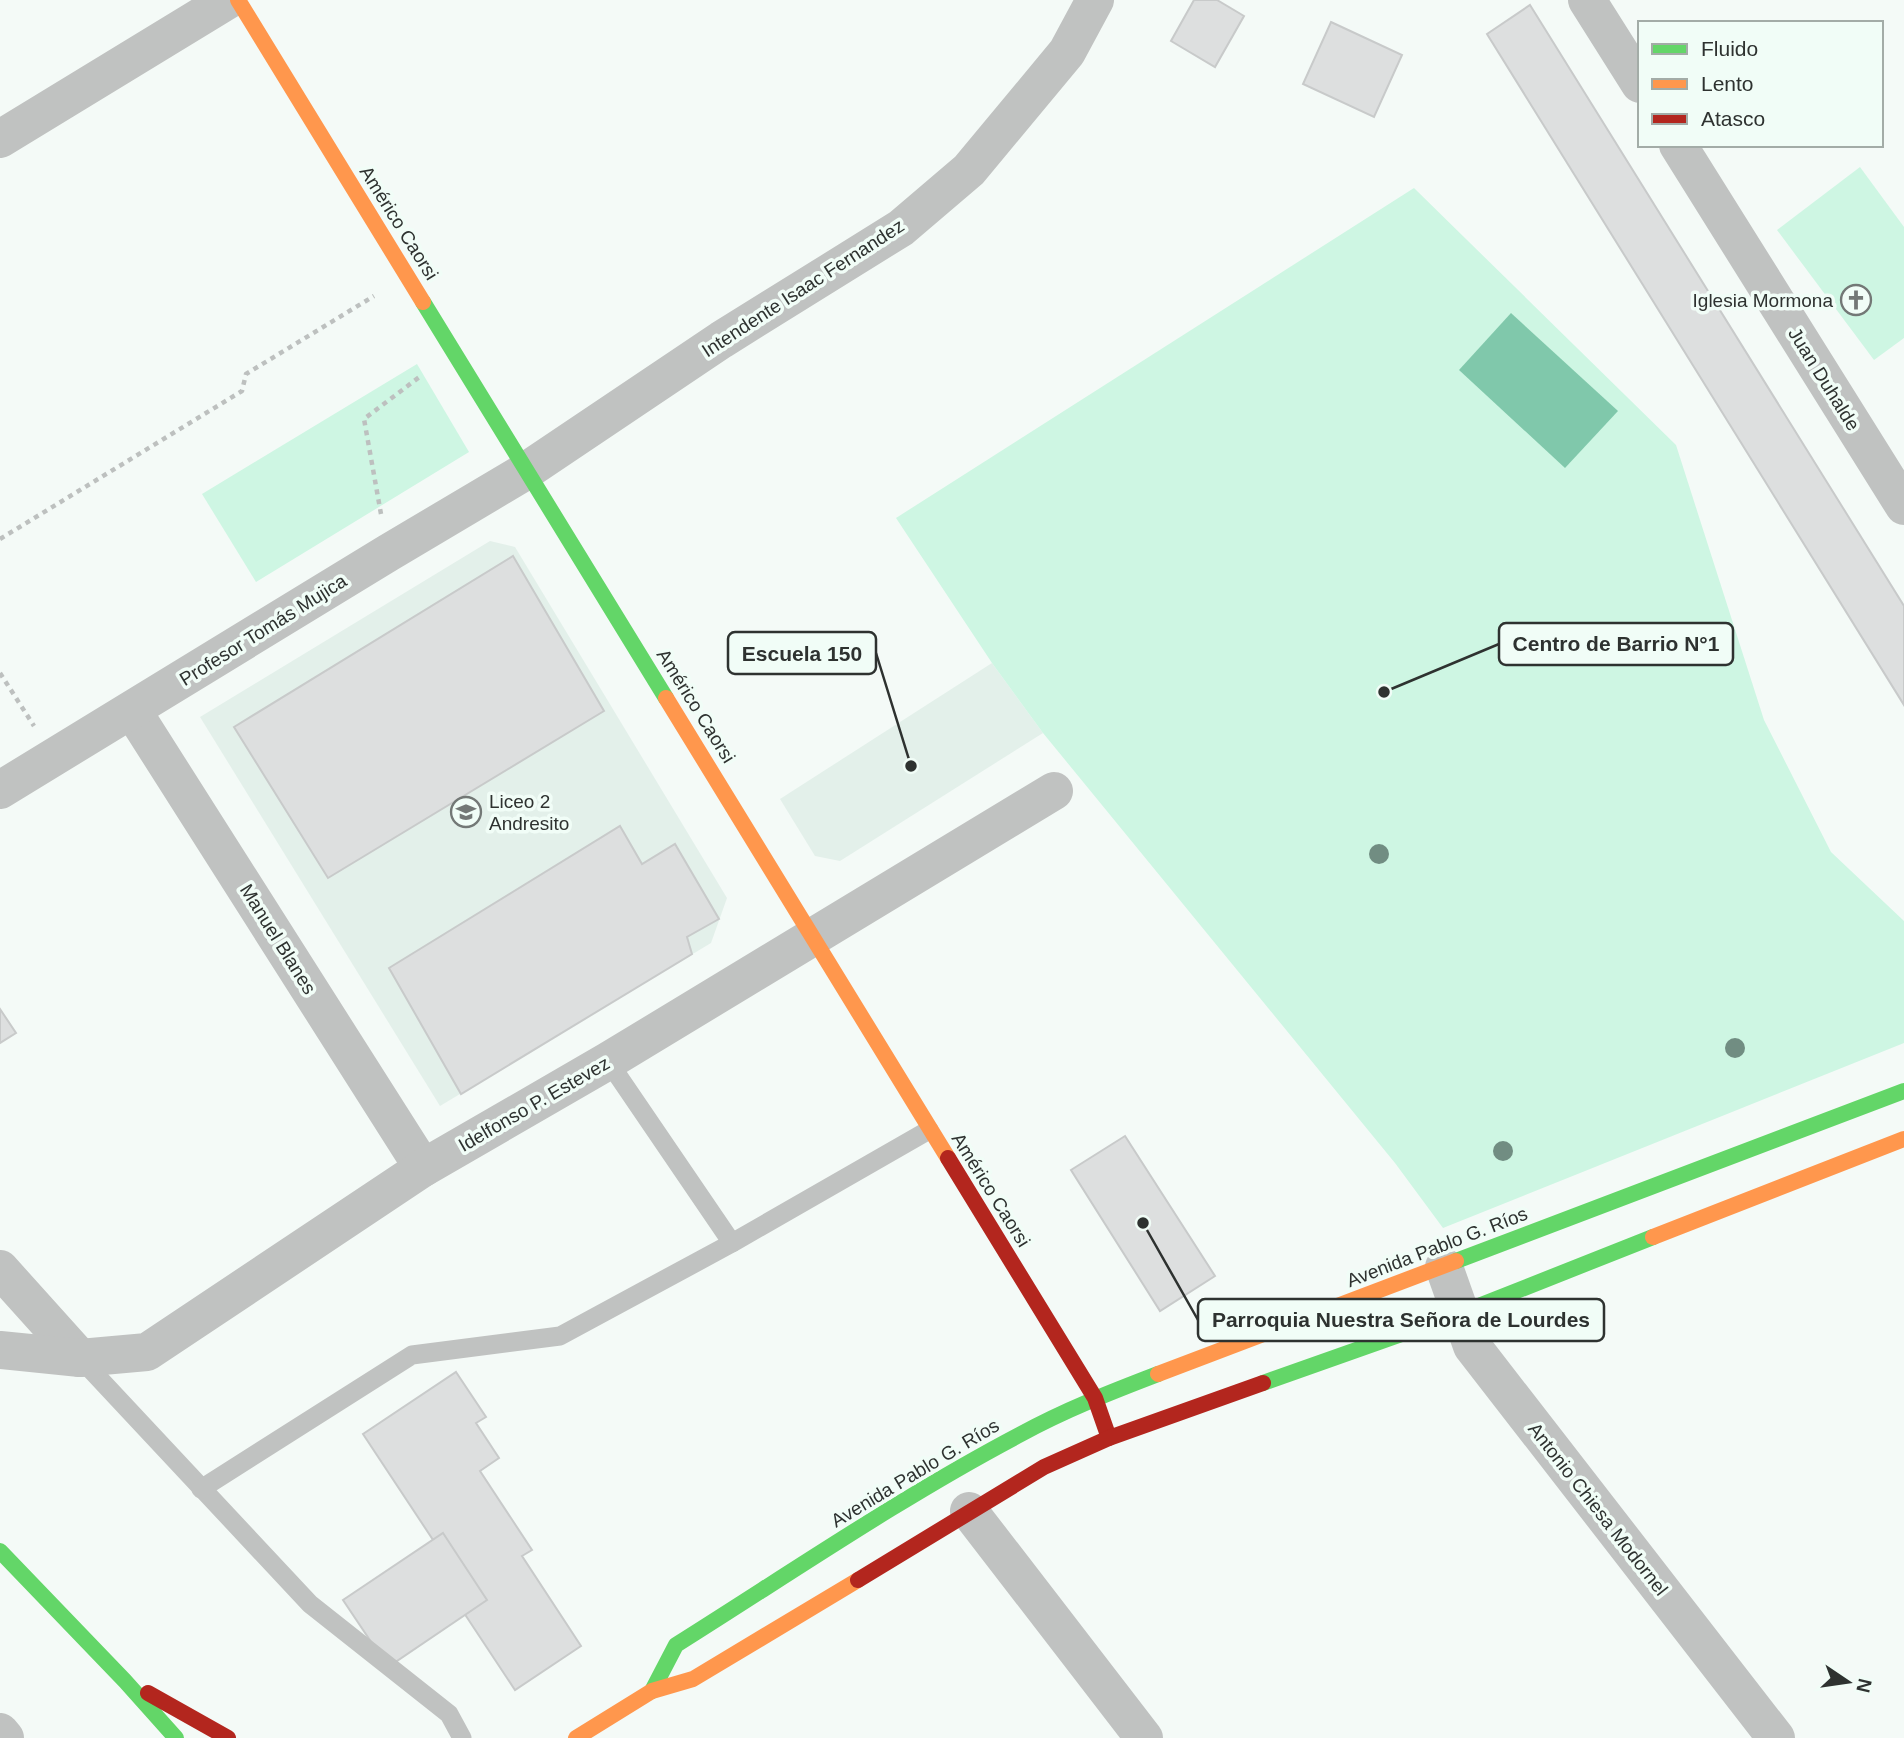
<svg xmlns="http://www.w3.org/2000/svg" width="1904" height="1738" font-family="Helvetica,sans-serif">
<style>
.built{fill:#e3f0ea}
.green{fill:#cef6e3}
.water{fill:#80c8ab}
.building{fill:#dddfdf;stroke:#c8caca;stroke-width:2}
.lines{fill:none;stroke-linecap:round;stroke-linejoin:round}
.path{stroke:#bdc0bf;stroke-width:4.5;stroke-dasharray:5 5;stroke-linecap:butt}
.lane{stroke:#c0c2c1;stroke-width:19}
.street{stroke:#c0c2c1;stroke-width:38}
.fast{stroke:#63d668;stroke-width:16}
.slow{stroke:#ff974d;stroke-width:16}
.jam{stroke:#b3261e;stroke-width:16}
.tree{fill:#718d82}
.labels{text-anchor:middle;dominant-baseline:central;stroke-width:7;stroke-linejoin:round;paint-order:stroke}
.street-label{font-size:19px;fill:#2e3230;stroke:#f1fdf7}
.poi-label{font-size:19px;fill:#2e3230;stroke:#f1fdf7;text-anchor:end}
.leader{fill:none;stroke:#2e3230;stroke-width:2.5}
.callout-dot{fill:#2e3230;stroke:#f1fdf7;stroke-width:2.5}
.callout{fill:#f1fdf7;stroke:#2e3230;stroke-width:2.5}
.callout-label{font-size:21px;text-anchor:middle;font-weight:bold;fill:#2e3230}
</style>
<rect width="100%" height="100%" fill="#f4faf7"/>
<g class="built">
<path d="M490 541 515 547 727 898 711 943 440 1106 200 717Z"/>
<path d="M992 663 1043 733 840 861 815 856 780 799Z"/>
</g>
<g class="green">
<path d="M1860 167 1904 227V338L1874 360 1777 230Z"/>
<path d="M1414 188 1676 445 1764 720 1831 852 1904 921V1043L1443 1228 1395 1163 1043 733 992 663 896 518Z"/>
<path d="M417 364 469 452 256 582 202 494Z"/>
</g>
<path class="water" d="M1511 313 1618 411 1565 468 1459 370Z"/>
<g class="building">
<path d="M1194 0H1217L1244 16 1215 67 1171 41Z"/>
<path d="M1530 5 1904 606V705L1487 34Z"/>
<path d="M1331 22 1402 55 1374 117 1303 84Z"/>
<path d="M513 556 604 711 328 878 234 727Z"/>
<path d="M620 826 642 864 675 844 719 919 687 937 692 954 461 1094 389 968Z"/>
<path d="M0 1009 16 1033 0 1043Z"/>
<path d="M1125 1136 1215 1276 1160 1311 1071 1170Z"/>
<path d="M456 1372 486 1417 476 1423 499 1458 480 1471 532 1550 522 1556 581 1646 515 1690 429 1560 441 1552 363 1434Z"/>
<path d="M443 1533 487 1600 388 1667 343 1600Z"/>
</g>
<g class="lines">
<g class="path">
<path d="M381 514 364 419 422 375"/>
<path d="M0 539 242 391 246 374 374 296"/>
<path d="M0 673 34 726"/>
</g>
<g class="lane">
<path d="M608 1061 732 1243"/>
<path d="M80 1358 310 1604 449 1714 462 1738"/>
<path d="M201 1489 412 1355 560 1336 732 1243 929 1130"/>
</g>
<g class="street">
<path d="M1587 0 1640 84"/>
<path d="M0 139 228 0"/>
<path d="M1678 145 1904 506"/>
<path d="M132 710 423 1168"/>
<path d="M0 790 388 553 526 471 721 340 901 228 969 170 1067 52 1095 0"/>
<path d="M1444 1267 1472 1346 1776 1738"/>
<path d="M0 1269 80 1358"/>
<path d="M0 1350 80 1358 147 1352 423 1168 608 1061 1054 791"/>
<path d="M969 1511 1144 1738"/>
<path d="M0 1732 5 1738"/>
</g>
<g class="fast">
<path d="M423 302 666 698"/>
<path d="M1456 1261 1904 1091"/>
<path d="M1263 1383 1461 1313 1653 1237"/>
<path d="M0 1551 125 1681 176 1738"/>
<path d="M652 1691 676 1645C789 1574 903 1496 1021 1434 1065 1410 1111 1392 1158 1374"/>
</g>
<g class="slow">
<path d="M238 0 423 302"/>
<path d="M666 698 948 1158"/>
<path d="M1653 1237 1904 1139"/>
<path d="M1158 1374 1456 1261"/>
<path d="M576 1738 652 1691 693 1679 858 1580"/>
</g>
<g class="jam">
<path d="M948 1158 1095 1398 1109 1438"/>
<path d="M858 1580 1044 1467 1109 1438 1263 1383"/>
<path d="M148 1693 228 1738"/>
</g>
</g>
<g class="tree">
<circle cx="1379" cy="854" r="10"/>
<circle cx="1735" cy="1048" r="10"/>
<circle cx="1503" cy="1151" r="10"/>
</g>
<defs>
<g id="church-ring" transform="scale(1.575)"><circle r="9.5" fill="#f1fdf7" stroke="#737876" stroke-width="1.5"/><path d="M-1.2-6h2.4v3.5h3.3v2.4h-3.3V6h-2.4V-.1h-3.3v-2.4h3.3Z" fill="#737876"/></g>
<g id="school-ring" transform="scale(1.575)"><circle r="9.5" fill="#f1fdf7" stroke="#737876" stroke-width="1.5"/><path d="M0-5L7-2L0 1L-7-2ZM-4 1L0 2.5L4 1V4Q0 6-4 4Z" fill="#737876"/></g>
</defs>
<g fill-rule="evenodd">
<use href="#church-ring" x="1856" y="300"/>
<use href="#school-ring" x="466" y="812"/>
</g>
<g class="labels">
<g class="street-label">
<text transform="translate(399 223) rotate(58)">Américo Caorsi</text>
<text transform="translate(803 288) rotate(-33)">Intendente Isaac Fernandez</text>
<text transform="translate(1824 379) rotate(58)">Juan Duhalde</text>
<text transform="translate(263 630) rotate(-32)">Profesor Tomás Mujica</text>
<text transform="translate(696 706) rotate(58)">Américo Caorsi</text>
<text transform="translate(278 939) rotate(58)">Manuel Blanes</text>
<text transform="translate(534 1104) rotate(-30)">Idelfonso P. Estevez</text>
<text transform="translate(991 1190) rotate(58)">Américo Caorsi</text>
<text transform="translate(1437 1247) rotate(-21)">Avenida Pablo G. Ríos</text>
<text transform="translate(915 1473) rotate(-31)">Avenida Pablo G. Ríos</text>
<text transform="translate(1598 1509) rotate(52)">Antonio Chiesa Modornel</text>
</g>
<g class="poi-label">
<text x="1833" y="300">Iglesia Mormona</text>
<text x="489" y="801" text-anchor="start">Liceo 2<tspan x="489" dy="22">Andresito</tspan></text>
</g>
</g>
<path class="leader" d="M1384 692L1499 644M911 766L876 653M1143 1223L1198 1320"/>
<g class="callout-dot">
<circle cx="1384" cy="692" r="7"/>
<circle cx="911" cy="766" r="7"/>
<circle cx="1143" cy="1223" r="7"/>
</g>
<g class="callout">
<rect x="1499" y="623" width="234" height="42" rx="7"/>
<rect x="728" y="632" width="148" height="42" rx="7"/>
<rect x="1198" y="1299" width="406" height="42" rx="7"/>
</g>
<g class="callout-label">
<text x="1616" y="651">Centro de Barrio N°1</text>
<text x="802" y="661">Escuela 150</text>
<text x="1401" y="1327">Parroquia Nuestra Señora de Lourdes</text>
</g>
<rect x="1638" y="21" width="245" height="126" fill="#f1fdf7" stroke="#a3aca7" stroke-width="2"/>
<rect x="1652" y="44" width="35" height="10" fill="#63d668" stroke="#a3aca7" stroke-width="2"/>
<text x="1701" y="56" font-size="21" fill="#2e3230">Fluido</text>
<rect x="1652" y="79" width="35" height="10" fill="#ff974d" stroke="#a3aca7" stroke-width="2"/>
<text x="1701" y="91" font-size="21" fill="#2e3230">Lento</text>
<rect x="1652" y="114" width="35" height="10" fill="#b3261e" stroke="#a3aca7" stroke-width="2"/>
<text x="1701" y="126" font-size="21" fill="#2e3230">Atasco</text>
<g transform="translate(1848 1682) rotate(103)" stroke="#f1fdf7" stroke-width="5" paint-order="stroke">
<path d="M0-5L12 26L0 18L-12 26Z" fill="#2e3230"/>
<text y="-10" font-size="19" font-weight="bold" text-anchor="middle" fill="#2e3230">N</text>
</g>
</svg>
